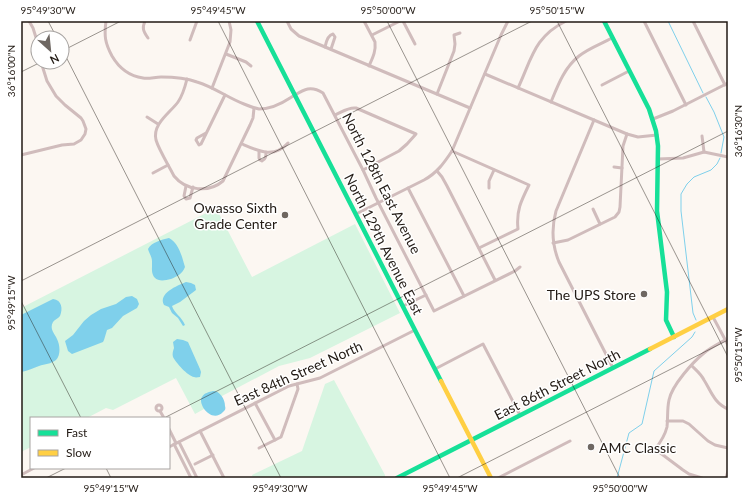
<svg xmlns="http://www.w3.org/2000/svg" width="749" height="499" font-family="Lato,sans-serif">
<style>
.green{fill:#d7f5e1}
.water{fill:#7fd0eb}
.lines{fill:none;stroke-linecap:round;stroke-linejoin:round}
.stream{stroke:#7fd0eb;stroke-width:1}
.street{stroke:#d0bcbc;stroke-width:3}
.fast{stroke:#16e098;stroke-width:4.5}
.slow{stroke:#ffcf43;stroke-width:4.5}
.ticks{fill:none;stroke:#221a14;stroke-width:1;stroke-opacity:0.45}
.poi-dot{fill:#6e6762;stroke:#fff;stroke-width:1.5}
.labels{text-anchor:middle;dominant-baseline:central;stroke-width:3;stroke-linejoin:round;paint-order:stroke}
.street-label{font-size:14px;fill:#221a14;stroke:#fff}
.poi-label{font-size:14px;fill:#221a14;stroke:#fff;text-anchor:end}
.neatline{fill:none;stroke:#221a14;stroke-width:1.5}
.ticks-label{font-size:10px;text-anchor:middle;fill:#221a14}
</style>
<rect width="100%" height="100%" fill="#fcf7f2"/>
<g class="green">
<path d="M216 208 252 277 355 224 400 313 310 358 279 366 222 396 204 409 195 414 176 378 113 410 106 408 87 418H31V447L21 452V308Z"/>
<path d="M334 380 385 475V478H253L252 475 302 451 325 384Z"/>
</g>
<g class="water">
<path d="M169 238C179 243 182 257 185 267 182 274 178 276 171 279 160 282 151 281 152 267 152 266 152 262 152 261 152 257 149 253 148 249 152 242 161 240 169 238Z"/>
<path d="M186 282 191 283 195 285 196 290 180 302 172 306C174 313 182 317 185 325L183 326 178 318 172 313 169 307 164 305C158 293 177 286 186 282Z"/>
<path d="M132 296 137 299 139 304 137 308 123 316 112 328 107 330 104 340 103 342 72 354 68 351 65 341 73 335 84 321 91 315 101 309 116 304 126 297Z"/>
<path d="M53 299C62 300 63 309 60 316 58 319 55 319 53 322 49 329 55 334 57 339 60 345 61 355 56 360 51 364 45 364 39 366 33 368 27 371 21 372V315Z"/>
<path d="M177 339 183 340 188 342 200 369 201 372 200 377C198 377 196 378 194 377 188 376 176 363 173 357 172 354 173 351 174 348L173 342Z"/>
<path d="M213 391C220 391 225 399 225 406 226 409 225 410 223 412 212 424 197 404 202 397 204 393 209 392 213 391Z"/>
</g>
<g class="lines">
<g class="stream">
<path d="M668 21 703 93"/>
<path d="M706 97 714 112 724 137 721 153"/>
<path d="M696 320 693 313 681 211V194L687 184 694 177 711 170 717 164 720 158"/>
<path d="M617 478 629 433 642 424 654 371 692 337 695 332"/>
</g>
<g class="street">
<path d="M29 21 33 28 38 44"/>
<path d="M106 21C104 36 105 43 112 56 119 68 129 76 143 78 149 79 155 77 161 77 173 77 186 78 197 82 214 87 228 98 244 104 249 106 254 108 259 109 270 109 281 104 290 98 302 91 309 84 323 93L363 170 376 198 434 311 515 271 520 267"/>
<path d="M145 21C142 28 143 31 148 38"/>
<path d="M287 21 291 29 299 36 470 108"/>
<path d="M364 21 375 42C376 51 373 57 369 66"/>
<path d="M403 21 415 44"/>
<path d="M644 21 686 105"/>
<path d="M693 21 725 85"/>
<path d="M372 35 400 21"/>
<path d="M190 40 197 21"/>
<path d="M325 47C326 42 328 35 333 34L335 37 331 49"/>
<path d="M226 54 246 62 251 66"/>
<path d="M485 74 627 134"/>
<path d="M187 79C185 87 183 95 178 102 170 113 152 124 156 140 159 150 169 166 174 176 186 191 209 193 223 181L250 125 253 118 254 108"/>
<path d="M602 85 629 71"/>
<path d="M212 88 230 42 231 30 229 21"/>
<path d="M518 88C532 58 534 37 566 21"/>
<path d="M437 94 454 51 455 44 454 35 460 33"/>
<path d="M551 102C558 85 564 68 579 56 589 48 601 44 612 38"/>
<path d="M335 115C342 112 348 107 356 108L416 134 407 144 399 151 363 170"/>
<path d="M147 117 158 124"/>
<path d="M653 119 673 111 728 83"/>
<path d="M594 120 556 211C551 229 552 245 559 262L613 368"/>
<path d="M206 133 197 138 196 140 199 145 201 144 225 95"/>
<path d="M702 136 704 152"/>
<path d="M242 144C258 151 274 159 288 143"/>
<path d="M452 151 529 185C521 201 516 211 518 229L479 248"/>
<path d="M259 152V158L260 160 262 161C266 159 266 156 266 152"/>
<path d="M21 155 62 145 74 144 81 140 85 134 86 129 83 121 81 118 65 105 56 96 47 81 41 62"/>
<path d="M658 159 683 158 704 152 728 157"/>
<path d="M614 167 622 168"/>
<path d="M437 171 442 177 447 186 495 280"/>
<path d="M153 173 168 165"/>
<path d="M186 186 184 196 186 199 190 198 193 187"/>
<path d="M408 188 464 296"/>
<path d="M489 188V181L494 170"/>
<path d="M593 209 600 224"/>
<path d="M356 214 424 180C437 173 444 163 452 151L501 35 508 21"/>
<path d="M553 243 568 240 615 217 619 212 620 207 623 146 627 134 638 137 657 135"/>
<path d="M403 306 426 295"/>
<path d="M713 317 728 345"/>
<path d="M692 366C696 370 701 374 704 380 711 391 714 403 728 409"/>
<path d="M435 369 483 344 520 415"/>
<path d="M255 403 275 440"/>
<circle cx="159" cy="408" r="3"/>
<path d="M160 411 164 418"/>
<path d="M667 421H683L689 424 708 441 715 445 728 448"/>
<path d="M169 429 176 443"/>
<path d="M200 431 224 478"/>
<path d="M179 442 197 478"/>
<path d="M174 444 191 478"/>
<path d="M169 447 289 386 320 378 415 330"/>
<path d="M259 448 281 437 298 389 297 384"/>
<path d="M648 449H655L683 470 689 474 702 478"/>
<path d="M655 449C660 443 665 435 667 427 668 418 667 409 669 400 672 385 693 362 704 353 710 348 718 344 725 340"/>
<path d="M195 464 213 455"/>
<path d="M21 475 34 468"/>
<path d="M498 478 570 441"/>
<path d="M726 478 728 471"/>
</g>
<g class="fast">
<path d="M257 21 441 381"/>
<path d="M604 21 649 109 656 131 658 146 657 211 667 292 666 320 674 337"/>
<path d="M397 478 650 349"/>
</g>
<g class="slow">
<path d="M650 349 728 309"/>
<path d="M441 381 491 478"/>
</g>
</g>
<path class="ticks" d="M48 21 57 38M218 21 450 478M387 21 620 478M557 21 728 357M726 21 728 24M62 49 281 478M62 51 121 21M21 72 41 62M21 281 532 21M21 301 81 418M164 418 728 131M106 468 111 478M46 478 66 468M457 478 728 340"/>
<g class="poi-dot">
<circle cx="285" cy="215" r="4"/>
<circle cx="644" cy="294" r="4"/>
<circle cx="591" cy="447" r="4"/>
</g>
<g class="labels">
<g class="street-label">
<text transform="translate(382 183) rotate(63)">North 128th East Avenue</text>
<text transform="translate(384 244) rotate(63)">North 129th Avenue East</text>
<text transform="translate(298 373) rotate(-24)">East 84th Street North</text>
<text transform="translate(557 384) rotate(-27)">East 86th Street North</text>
</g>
<g class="poi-label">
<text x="277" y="207">Owasso Sixth<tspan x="277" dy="16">Grade Center</tspan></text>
<text x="636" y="294">The UPS Store</text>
<text x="599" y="447" text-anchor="start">AMC Classic</text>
</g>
</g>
<rect width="749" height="499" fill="none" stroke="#ffffff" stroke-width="44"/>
<rect x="30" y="417" width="140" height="52" fill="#ffffff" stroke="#a7a3a1"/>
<rect x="38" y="430" width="20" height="6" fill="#16e098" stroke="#a7a3a1"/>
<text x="66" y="437" font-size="12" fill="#221a14">Fast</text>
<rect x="38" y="450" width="20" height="6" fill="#ffcf43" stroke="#a7a3a1"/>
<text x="66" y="457" font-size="12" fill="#221a14">Slow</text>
<g transform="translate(50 50) rotate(153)"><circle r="19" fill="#ffffff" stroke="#a7a3a1"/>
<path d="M0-3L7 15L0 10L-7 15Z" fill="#6e6762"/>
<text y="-6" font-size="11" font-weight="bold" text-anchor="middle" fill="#221a14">N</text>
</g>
<rect x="22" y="22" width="705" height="455" class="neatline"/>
<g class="ticks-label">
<text x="48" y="14">95°49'30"W</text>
<text x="218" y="14">95°49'45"W</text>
<text x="388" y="14">95°50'00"W</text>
<text x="557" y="14">95°50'15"W</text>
<text transform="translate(11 71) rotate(-90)" y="4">36°16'00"N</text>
<text transform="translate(738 131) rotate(-90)" y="4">36°16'30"N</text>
<text transform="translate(11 303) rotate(-90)" y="4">95°49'15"W</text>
<text transform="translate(738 355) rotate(-90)" y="4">95°50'15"W</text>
<text x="111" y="492">95°49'15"W</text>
<text x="280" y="492">95°49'30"W</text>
<text x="450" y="492">95°49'45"W</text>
<text x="620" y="492">95°50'00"W</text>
</g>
</svg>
